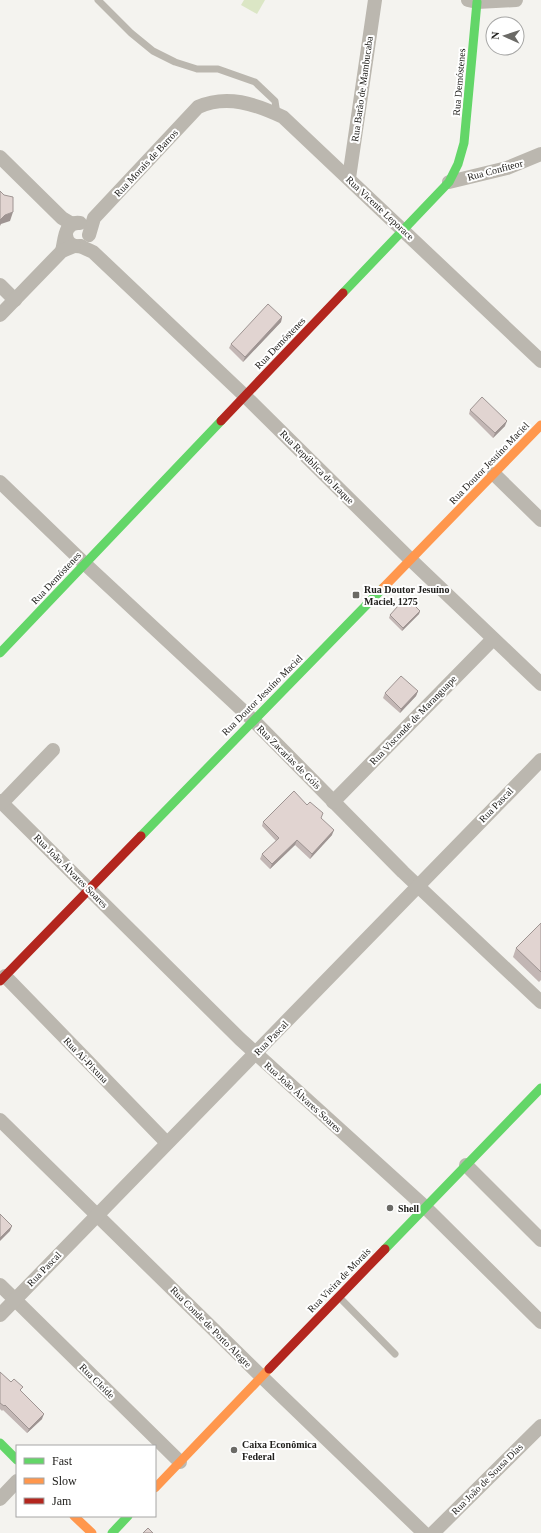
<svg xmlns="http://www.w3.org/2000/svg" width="541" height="1533" font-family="Georgia,serif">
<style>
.garden{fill:#dbe6c5}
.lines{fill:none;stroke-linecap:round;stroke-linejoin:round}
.lane{stroke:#bbb7af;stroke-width:7}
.street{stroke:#bbb7af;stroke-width:14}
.fast{stroke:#63d668;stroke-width:9}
.slow{stroke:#ff974d;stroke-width:9}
.jam{stroke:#b3261e;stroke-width:9}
.wall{fill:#c2b6b4}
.shaded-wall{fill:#9e9492}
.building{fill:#e1d4d1;stroke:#9e9492}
.poi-dot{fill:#6b6a66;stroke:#fff;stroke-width:1.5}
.labels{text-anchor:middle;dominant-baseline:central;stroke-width:4;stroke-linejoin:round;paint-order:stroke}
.street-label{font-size:10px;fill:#21201d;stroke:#fff}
.poi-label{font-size:10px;font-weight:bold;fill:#21201d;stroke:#fff;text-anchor:start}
</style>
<rect width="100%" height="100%" fill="#f4f3ef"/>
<path class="garden" d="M244 0H265L257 14 241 5Z"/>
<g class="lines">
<g class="lane">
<path d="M98 0 131 33 153 51 175 62 197 69H218L255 82 275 101 277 114"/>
<path d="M339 1297 395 1354"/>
</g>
<g class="street">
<path d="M468 0 477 2 516 0"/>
<path d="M0 157 62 218 72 224"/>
<path d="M349 178 375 0"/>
<path d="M449 182 507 168 541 154"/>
<path d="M66 235C67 243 72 247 81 246"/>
<path d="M89 235 94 218 198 107C227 94 255 104 283 117L541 361"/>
<path d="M80 246 93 252 245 396 411 560 541 684"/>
<path d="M62 251C65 240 64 221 80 223"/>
<path d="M0 285 15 300"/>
<path d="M0 315 62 251 74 246"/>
<path d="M494 474 541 520"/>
<path d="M0 482 84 563 253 720 403 872 541 1002"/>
<path d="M0 801 240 1039 425 1207 541 1322"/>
<path d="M333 802 493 639"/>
<path d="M2 803 53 750"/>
<path d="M5 976 167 1143"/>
<path d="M0 1120 262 1377 424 1533"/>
<path d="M466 1165 541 1240"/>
<path d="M0 1285 180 1462"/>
<path d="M0 1315 541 760"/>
<path d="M0 1499 17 1481"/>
<path d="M433 1533 541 1426"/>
</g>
<g class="fast">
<path d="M343 293 449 182 458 164 464 143 477 2"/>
<path d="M0 653 221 421"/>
<path d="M141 836 383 588"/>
<path d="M385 1249 541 1088"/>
<path d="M0 1443 17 1460"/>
<path d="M112 1533 128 1516"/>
</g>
<g class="slow">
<path d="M383 588 541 425"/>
<path d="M155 1488 269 1369"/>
<path d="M74 1516 92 1533"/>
</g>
<g class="jam">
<path d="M221 421 343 293"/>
<path d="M0 981 141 836"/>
<path d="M269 1369 385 1249"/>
</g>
</g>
<g class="wall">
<path d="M282 317 281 322 243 362 229 348 231 344Z"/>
<path d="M470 410 505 426 493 438 469 414Z"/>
<path d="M420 611 419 614 402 631 389 618 390 615Z"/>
<path d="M418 691 416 696 400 713 383 698 385 693Z"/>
<path d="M321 818 332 835 310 859 295 845 270 869 260 859 262 854 276 841 262 826 263 822Z"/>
<path d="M541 923V980L539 982 513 957 516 948Z"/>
<path d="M0 1372 21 1392 42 1419 27 1433 3 1410 2 1411 0 1409Z"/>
</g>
<g class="shaded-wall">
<path d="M13 212 10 221 1 224 0 226V220L5 215Z"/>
<path d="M282 317 281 322 243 362 245 357Z"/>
<path d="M507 421 505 426 493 438 495 433Z"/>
<path d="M420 611 419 614 402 631 403 628Z"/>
<path d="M418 691 416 696 400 713 401 709Z"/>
<path d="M334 830 332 835 310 859 312 854Z"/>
<path d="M297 840 295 845 270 869 272 864Z"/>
<path d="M12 1226 10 1231 0 1241V1238Z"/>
<path d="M44 1414 42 1419 27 1433 29 1429Z"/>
</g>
<g class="building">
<path d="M0 191 4 195 13 197V212L5 215 0 220Z"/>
<path d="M268 304 282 317 245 357 231 344Z"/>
<path d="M482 397 507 421 495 433 470 410Z"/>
<path d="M406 597 420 611 403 628 390 615Z"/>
<path d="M401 676 418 691 401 709 385 693Z"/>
<path d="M294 791 307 805 310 802 323 813 321 818 334 830 312 854 297 840 272 864 262 854 279 838 263 822Z"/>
<path d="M541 923V972L516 948Z"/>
<path d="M0 1214 12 1226 0 1238Z"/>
<path d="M0 1372 11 1382 14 1379 23 1387 20 1390 44 1414 29 1429 5 1405 4 1406 0 1403Z"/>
<path d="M148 1528 153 1533H143Z"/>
</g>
<g class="poi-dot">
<rect x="352" y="591" width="8" height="8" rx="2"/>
<circle cx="390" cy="1208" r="4"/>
<circle cx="234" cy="1450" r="4"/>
</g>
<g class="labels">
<g class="street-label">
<text transform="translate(459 82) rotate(-85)">Rua Demóstenes</text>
<text transform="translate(362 89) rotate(-82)">Rua Barão de Mambucaba</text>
<text transform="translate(146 163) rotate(-47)">Rua Morais de Barros</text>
<text transform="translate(495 170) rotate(-15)">Rua Confiteor</text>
<text transform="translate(380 208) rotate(43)">Rua Vicente Leporace</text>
<text transform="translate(280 343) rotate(-46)">Rua Demóstenes</text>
<text transform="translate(489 463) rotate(-46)">Rua Doutor Jesuíno Maciel</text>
<text transform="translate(317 467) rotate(45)">Rua República do Iraque</text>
<text transform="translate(56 578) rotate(-47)">Rua Demóstenes</text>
<text transform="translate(262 695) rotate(-45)">Rua Doutor Jesuíno Maciel</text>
<text transform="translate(413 720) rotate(-46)">Rua Visconde de Maranguape</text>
<text transform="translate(289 757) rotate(45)">Rua Zacarias de Góis</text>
<text transform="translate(496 805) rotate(-46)">Rua Pascal</text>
<text transform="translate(71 871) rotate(45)">Rua João Álvares Soares</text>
<text transform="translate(271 1038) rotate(-46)">Rua Pascal</text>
<text transform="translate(86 1060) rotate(46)">Rua Ai-Pixuna</text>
<text transform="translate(303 1097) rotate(42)">Rua João Álvares Soares</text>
<text transform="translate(44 1269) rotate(-46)">Rua Pascal</text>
<text transform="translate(339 1280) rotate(-46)">Rua Vieira de Morais</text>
<text transform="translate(211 1327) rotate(45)">Rua Conde de Porto Alegre</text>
<text transform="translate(97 1381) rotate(45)">Rua Cleide</text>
<text transform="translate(487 1479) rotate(-45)">Rua João de Sousa Dias</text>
</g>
<g class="poi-label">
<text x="364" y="589">Rua Doutor Jesuíno<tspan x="364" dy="12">Maciel, 1275</tspan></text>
<text x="398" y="1208">Shell</text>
<text x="242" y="1444">Caixa Econômica<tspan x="242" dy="12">Federal</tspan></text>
</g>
</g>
<rect x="16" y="1445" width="140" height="72" fill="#ffffff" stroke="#a6a6a5"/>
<rect x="24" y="1458" width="20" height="6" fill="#63d668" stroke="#a6a6a5"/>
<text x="52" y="1465" font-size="12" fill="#21201d">Fast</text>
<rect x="24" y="1478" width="20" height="6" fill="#ff974d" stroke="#a6a6a5"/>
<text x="52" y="1485" font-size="12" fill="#21201d">Slow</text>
<rect x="24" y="1498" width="20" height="6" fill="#b3261e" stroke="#a6a6a5"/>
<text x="52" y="1505" font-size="12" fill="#21201d">Jam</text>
<g transform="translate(505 36) rotate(273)"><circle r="19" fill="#ffffff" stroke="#a6a6a5"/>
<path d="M0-3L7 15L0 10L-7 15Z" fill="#6b6a66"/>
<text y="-6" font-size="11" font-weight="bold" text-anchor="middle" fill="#21201d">N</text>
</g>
</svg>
